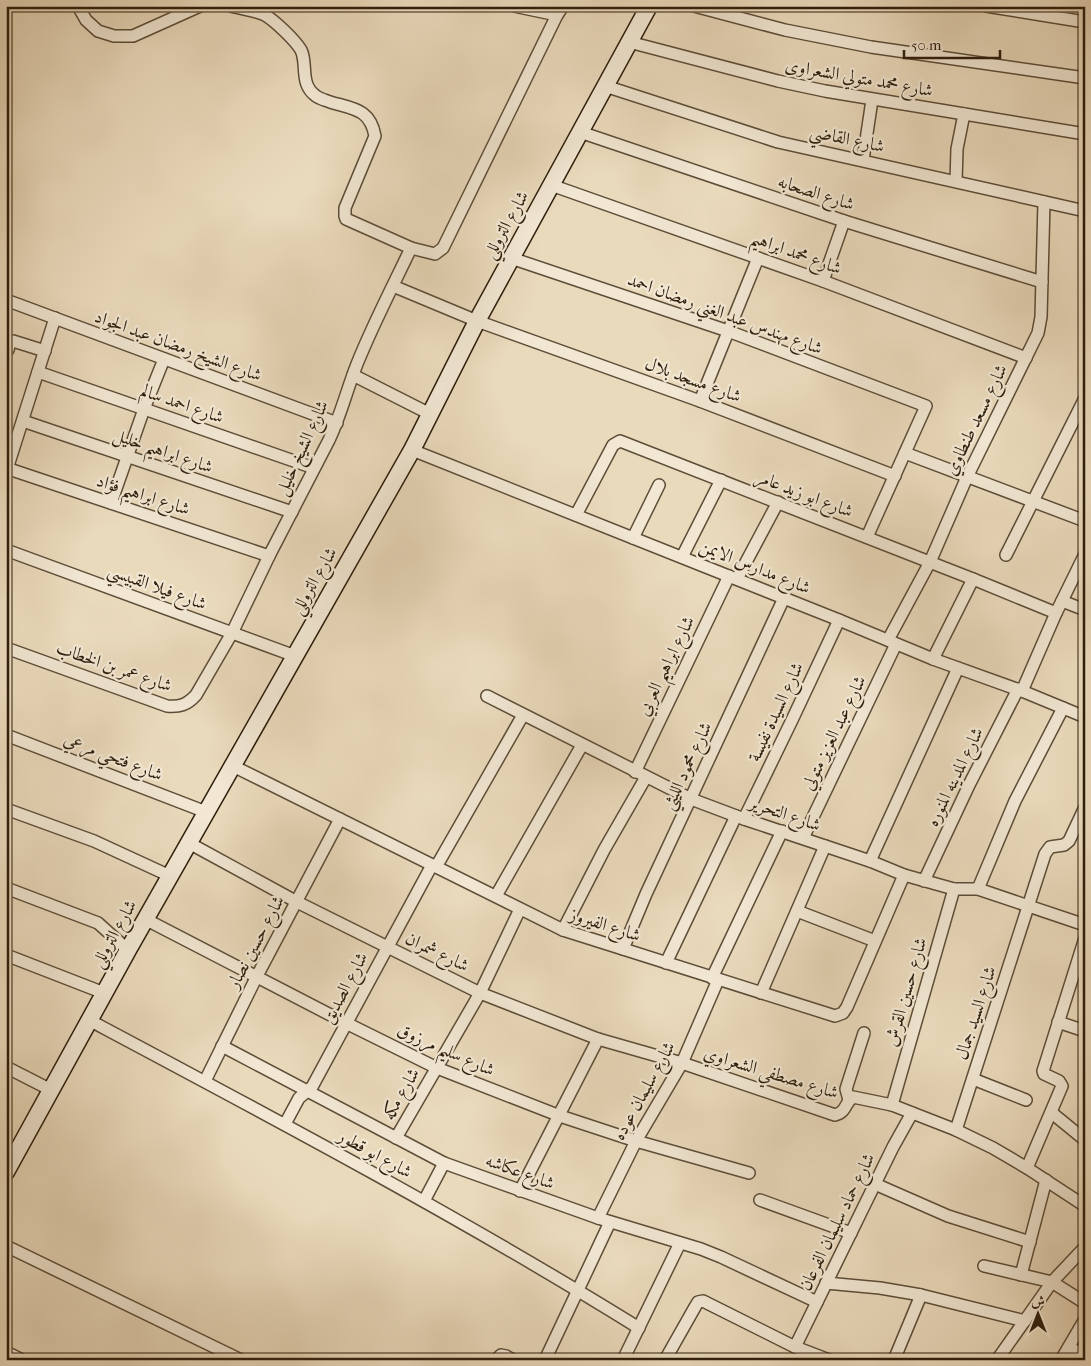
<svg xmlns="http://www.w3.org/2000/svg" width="1091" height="1366" font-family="'IM FELL French Canon',Amiri,serif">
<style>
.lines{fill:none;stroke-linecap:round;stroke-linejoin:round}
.street-casing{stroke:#5d4d38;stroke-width:14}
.secondary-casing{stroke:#2e1e0c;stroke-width:19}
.street{stroke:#f1e7d3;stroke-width:11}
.secondary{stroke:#f1e7d3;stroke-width:16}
.labels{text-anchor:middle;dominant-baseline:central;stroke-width:4.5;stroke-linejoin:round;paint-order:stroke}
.street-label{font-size:18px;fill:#2e1e0c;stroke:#f1e7d3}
</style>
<rect width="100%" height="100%" fill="#eadabc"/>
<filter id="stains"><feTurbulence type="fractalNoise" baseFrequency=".004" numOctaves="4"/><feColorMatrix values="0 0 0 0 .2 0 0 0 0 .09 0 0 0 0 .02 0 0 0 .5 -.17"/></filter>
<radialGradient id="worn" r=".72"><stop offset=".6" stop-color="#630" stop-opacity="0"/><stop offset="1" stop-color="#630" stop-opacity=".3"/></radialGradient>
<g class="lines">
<g class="street-casing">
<g id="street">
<path d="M78 6 86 20 98 31 114 36H133L200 6"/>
<path d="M231 6C241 9 255 10 265 15 275 21 295 40 301 50 308 64 299 84 316 96 320 99 325 100 330 102 354 109 370 109 375 136L345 208V216L346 219 411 248 435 254 443 248 557 15 563 6"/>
<path d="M514 6 557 15"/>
<path d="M694 6 785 30 871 47 1085 78"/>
<path d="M986 6 1085 22"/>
<path d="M629 42 778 81 825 91 1085 134"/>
<path d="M605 86 778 142 1085 211"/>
<path d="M580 132 844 221 1042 282"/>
<path d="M863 160 872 100"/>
<path d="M956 181 957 149 964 114"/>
<path d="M551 185 823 281 1026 358"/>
<path d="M511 258 728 331 926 406 867 537"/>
<path d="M823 281 844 221"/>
<path d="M393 286 477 321 700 401 895 476"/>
<path d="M6 300 337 423"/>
<path d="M8 350 10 342 13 341 45 351"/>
<path d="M38 372 314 468"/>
<path d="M353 375 430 414"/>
<path d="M700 401 758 258"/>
<path d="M23 421 292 512"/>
<path d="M412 450 839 620 933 659 1022 691 1085 717"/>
<path d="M905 453 1085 521"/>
<path d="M6 468 269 556"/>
<path d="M7 469 55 318"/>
<path d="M111 503 144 409 164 359"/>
<path d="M576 515 613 445 620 441 973 579 1056 613"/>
<path d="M633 538 659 485"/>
<path d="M6 550 295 656"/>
<path d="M1006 555 1085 398"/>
<path d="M682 557 721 480"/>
<path d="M737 579 778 502"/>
<path d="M1062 601 1085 610"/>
<path d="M888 640 930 562 967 477 1038 333 1041 317 1044 202"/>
<path d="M6 648 167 706C180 707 187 705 196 695L232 633 269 556 329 440C341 415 347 389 357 364 373 324 393 286 411 248"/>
<path d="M933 659 973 579"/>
<path d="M1022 691 1056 613 1085 554"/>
<path d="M487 696 691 799 744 819 870 861 904 875 954 889H978L1085 925"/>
<path d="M6 735 206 812"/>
<path d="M233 766 563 930 835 1016 843 1013 847 1007 904 875"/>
<path d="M635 772 729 576"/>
<path d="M6 809 94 841 170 876"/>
<path d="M744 819 792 720 839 620"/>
<path d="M803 838 896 644"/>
<path d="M189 843 297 902 480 993 598 1039 682 1063 835 1115C847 1112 845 1102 853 1097L892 1105 956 1130 993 1148 1027 1168 1085 1206"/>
<path d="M870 861 958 668"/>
<path d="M436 867 523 715"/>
<path d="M924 881 969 785 1018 689"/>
<path d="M6 888 98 923 128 950"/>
<path d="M978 889 1015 801 1063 708"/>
<path d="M496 896 582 745"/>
<path d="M797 911 875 941"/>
<path d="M145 919 346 1023 437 1068 560 1116 636 1141 749 1173"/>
<path d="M563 930 604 850 646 777"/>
<path d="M623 949 646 894 784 598"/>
<path d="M6 955 104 993"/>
<path d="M666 963 736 816"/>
<path d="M712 978 782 831"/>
<path d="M761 993 825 846"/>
<path d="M89 1020C275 1119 460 1217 639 1328"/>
<path d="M1058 1022 1085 1031"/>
<path d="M222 1046 444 1163 598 1218 701 1249 721 1257 817 1302"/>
<path d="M6 1067 51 1090"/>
<path d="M973 1079 1026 1100"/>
<path d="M205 1081 257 976 340 819"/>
<path d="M849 1100 846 1089 864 1033"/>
<path d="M892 1105 954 889"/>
<path d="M1052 1113 1085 1140"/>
<path d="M285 1124 299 1098 312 1087 432 865"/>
<path d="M956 1130 1045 854 1050 847 1064 845 1069 841 1085 807"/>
<path d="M396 1138 480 993 520 909"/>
<path d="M1027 1168 1062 1086 1059 1081 1044 1074 1043 1071 1085 938"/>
<path d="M875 1184 948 1216 1030 1242"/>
<path d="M520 1191 598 1039"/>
<path d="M760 1200 851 1233"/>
<path d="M424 1201 444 1163"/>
<path d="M598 1218 636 1141 682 1063 718 980"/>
<path d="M6 1246 241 1360"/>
<path d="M984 1266 1052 1282 1085 1303"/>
<path d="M1021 1275 1046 1180"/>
<path d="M826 1283 880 1288 921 1295 1025 1321"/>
<path d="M795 1347 893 1147 912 1113"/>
<path d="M1069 1347 1085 1356"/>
<path d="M6 1352 22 1360"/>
<path d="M496 1360 501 1355 506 1356 513 1360"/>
<path d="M545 1360 610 1222"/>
<path d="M623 1360 680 1243"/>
<path d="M665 1360 695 1307 698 1302 703 1301 795 1347 829 1360"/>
<path d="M894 1360 921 1295"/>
<path d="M997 1360 1052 1282 1085 1247"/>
<path d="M1061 1360 1085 1319"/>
</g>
</g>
<g class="secondary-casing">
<path id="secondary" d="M6 1172 128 950 412 450 477 321 649 6"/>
</g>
<use href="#street" class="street"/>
<use href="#secondary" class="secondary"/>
</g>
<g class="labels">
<g class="street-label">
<text transform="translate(859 78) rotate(10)">شارع محمد متولي الشعراوى</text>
<text transform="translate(847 139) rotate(12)">شارع القاضي</text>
<text transform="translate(816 193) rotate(18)">شارع الصحابه</text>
<text transform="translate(506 225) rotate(-61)">شارع التروللي</text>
<text transform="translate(796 253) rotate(20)">شارع محمد ابراهيم</text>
<text transform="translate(725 314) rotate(20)">شارع مهندس عبد الغني رمضان احمد</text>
<text transform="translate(178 346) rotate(20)">شارع الشيخ رمضان عبد الجواد</text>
<text transform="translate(693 380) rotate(20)">شارع مسجد بلال</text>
<text transform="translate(182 404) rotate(19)">شارع احمد سالم</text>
<text transform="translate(976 420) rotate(-64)">شارع مسعد طنطاوي</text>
<text transform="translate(302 448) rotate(-65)">شارع الشيخ خليل</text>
<text transform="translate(163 451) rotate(19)">شارع ابراهيم خليل</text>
<text transform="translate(804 494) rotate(21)">شارع ابو زيد عامر</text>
<text transform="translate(143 495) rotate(18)">شارع ابراهيم فؤاد</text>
<text transform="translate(755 567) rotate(22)">شارع مدارس الايمن</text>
<text transform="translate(314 581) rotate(-60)">شارع التروللي</text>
<text transform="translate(157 587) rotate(20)">شارع فيلا القبيسي</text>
<text transform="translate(666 666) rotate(-64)">شارع ابراهيم العربي</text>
<text transform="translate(114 667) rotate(19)">شارع عمر بن الخطاب</text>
<text transform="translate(776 712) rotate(-65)">شارع السيدة نفيسة</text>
<text transform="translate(834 733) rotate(-64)">شارع عبد العزيز متولي</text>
<text transform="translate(113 757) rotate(21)">شارع فتحي مرعي</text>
<text transform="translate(687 766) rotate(-65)">شارع محمود الليثي</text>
<text transform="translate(955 777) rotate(-64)">شارع المدينه المنوره</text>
<text transform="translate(785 814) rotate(19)">شارع التحرير</text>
<text transform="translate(605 925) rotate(18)">شارع الفيروز</text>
<text transform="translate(114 934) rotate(-61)">شارع التروللي</text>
<text transform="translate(256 942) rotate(-62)">شارع حسين نصار</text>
<text transform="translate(437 952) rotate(26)">شارع شمران</text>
<text transform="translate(345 988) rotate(-62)">شارع الصديق</text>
<text transform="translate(906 992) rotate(-74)">شارع حسين القرش</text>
<text transform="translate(976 1013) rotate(-72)">شارع السيد جمال</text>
<text transform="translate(446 1050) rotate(24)">شارع سليم مرزوق</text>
<text transform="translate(771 1073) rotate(17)">شارع مصطفي الشعراوي</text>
<text transform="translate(644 1091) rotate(-61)">شارع سليمان عوده</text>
<text transform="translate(401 1094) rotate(-60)">شارع مكه</text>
<text transform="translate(375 1154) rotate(29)">شارع ابو قطور</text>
<text transform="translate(520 1172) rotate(20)">شارع عكاشه</text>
<text transform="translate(837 1222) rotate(-64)">شارع حماد سليمان الفرعان</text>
</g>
</g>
<rect width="1091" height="1366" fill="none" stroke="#eadabc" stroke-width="25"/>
<rect x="8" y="8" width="1076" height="1351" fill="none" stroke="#2e1e0c" stroke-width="2.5"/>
<rect x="12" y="12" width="1066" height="1341" fill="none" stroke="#2e1e0c"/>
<g transform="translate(1038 1314)" stroke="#f1e7d3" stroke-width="4" paint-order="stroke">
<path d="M0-4L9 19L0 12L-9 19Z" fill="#2e1e0c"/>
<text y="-8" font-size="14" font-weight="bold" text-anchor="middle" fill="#2e1e0c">ش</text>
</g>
<path d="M904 50v8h96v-8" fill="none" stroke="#2e1e0c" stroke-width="2.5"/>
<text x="911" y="50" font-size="15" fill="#2e1e0c" stroke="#f1e7d3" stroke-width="4" paint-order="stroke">50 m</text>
<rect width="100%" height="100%" filter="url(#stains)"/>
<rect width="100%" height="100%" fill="url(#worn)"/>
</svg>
